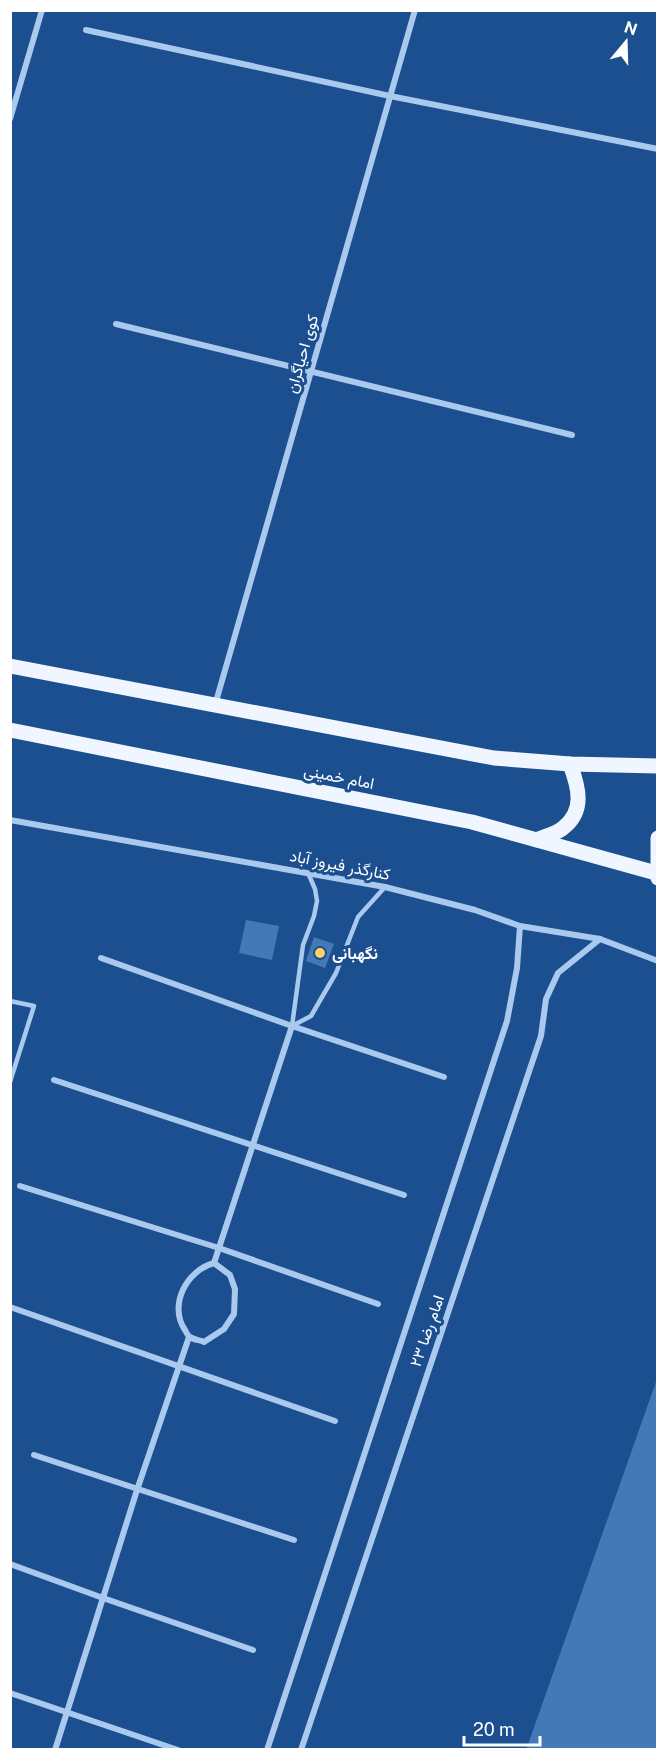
<svg xmlns="http://www.w3.org/2000/svg" width="668" height="1760" font-family="'Public Sans',Vazirmatn,sans-serif">
<style>
.building{fill:#4478b7}
.lines{fill:none;stroke-linecap:round;stroke-linejoin:round}
.lane{stroke:#a9c9ee;stroke-width:4.5}
.street{stroke:#a9c9ee;stroke-width:6}
.primary{stroke:#f0f6ff;stroke-width:15}
.poi-dot{fill:#ffd166;stroke:#1b4f8f;stroke-width:2}
.labels{text-anchor:middle;dominant-baseline:central;stroke-width:6;stroke-linejoin:round;paint-order:stroke}
.street-label{font-size:16px;fill:#fff;stroke:#1b4f8f}
.poi-label{font-size:16px;font-weight:bold;fill:#fff;stroke:#1b4f8f;text-anchor:start}
</style>
<rect width="100%" height="100%" fill="#1b4f8f"/>
<g class="building">
<path d="M246 920 279 926 272 960 239 953Z"/>
<path d="M314 937 334 944 325 968 306 961Z"/>
<path d="M657 1379 658 1750H526Z"/>
</g>
<g class="lines">
<g class="lane">
<path d="M10 1001 34 1006 10 1082"/>
<path d="M292 1026 311 1016 336 973 358 917 385 887"/>
<path d="M292 1026 303 945 314 916 317 901 315 889 308 873"/>
</g>
<g class="street">
<path d="M86 30 390 96 658 149"/>
<path d="M10 119 42 10"/>
<path d="M116 324 572 435"/>
<path d="M215 705 415 10"/>
<path d="M10 820 385 887 475 910 520 926 600 939 658 961"/>
<path d="M101 958 292 1026 444 1077"/>
<path d="M54 1080 404 1195"/>
<path d="M20 1186 219 1248 378 1304"/>
<path d="M214 1263 292 1026"/>
<path d="M214 1263 230 1275 235 1289 234 1314 224 1329 204 1342C200 1340 194 1340 190 1337 188 1336 186 1332 185 1330 168 1305 187 1270 214 1263Z"/>
<path d="M10 1307 335 1421"/>
<path d="M34 1455 294 1540"/>
<path d="M10 1564 103 1598 253 1650"/>
<path d="M10 1693 178 1750"/>
<path d="M55 1750 137 1490 189 1337"/>
<path d="M267 1750 507 1021 517 968 520 926"/>
<path d="M301 1750 541 1036 546 999 558 973 600 939"/>
</g>
<g class="primary">
<path d="M10 666 494 758 570 764 658 766"/>
<path d="M10 730 472 822 656 873"/>
<path d="M658 838V878"/>
<path d="M537 840C545 836 556 834 563 828 585 811 579 788 570 764"/>
</g>
</g>
<circle class="poi-dot" cx="320" cy="953" r="6"/>
<g class="labels">
<g class="street-label">
<text transform="translate(302 354) rotate(-74)">کوی احیاگران</text>
<text transform="translate(339 777) rotate(11)">امام خمینی</text>
<text transform="translate(340 865) rotate(11)">کنارگذر فیروز آباد</text>
<text transform="translate(427 1331) rotate(-71)">امام رضا ۲۳</text>
</g>
<g class="poi-label">
<text x="332" y="953">نگهبانی</text>
</g>
</g>
<rect width="668" height="1760" fill="none" stroke="#ffffff" stroke-width="24"/>
<g transform="translate(626 42) rotate(19)" stroke="#1b4f8f" stroke-width="4.5" paint-order="stroke">
<path d="M0-4.5L10 22L0 15L-10 22Z" fill="#ffffff"/>
<text y="-9" font-size="16" font-weight="bold" text-anchor="middle" fill="#ffffff">N</text>
</g>
<path d="M464 1736v9h76v-9" fill="none" stroke="#ffffff" stroke-width="3"/>
<text x="473" y="1736" font-size="18" fill="#ffffff" stroke="#1b4f8f" stroke-width="4.5" paint-order="stroke">20 m</text>
</svg>
